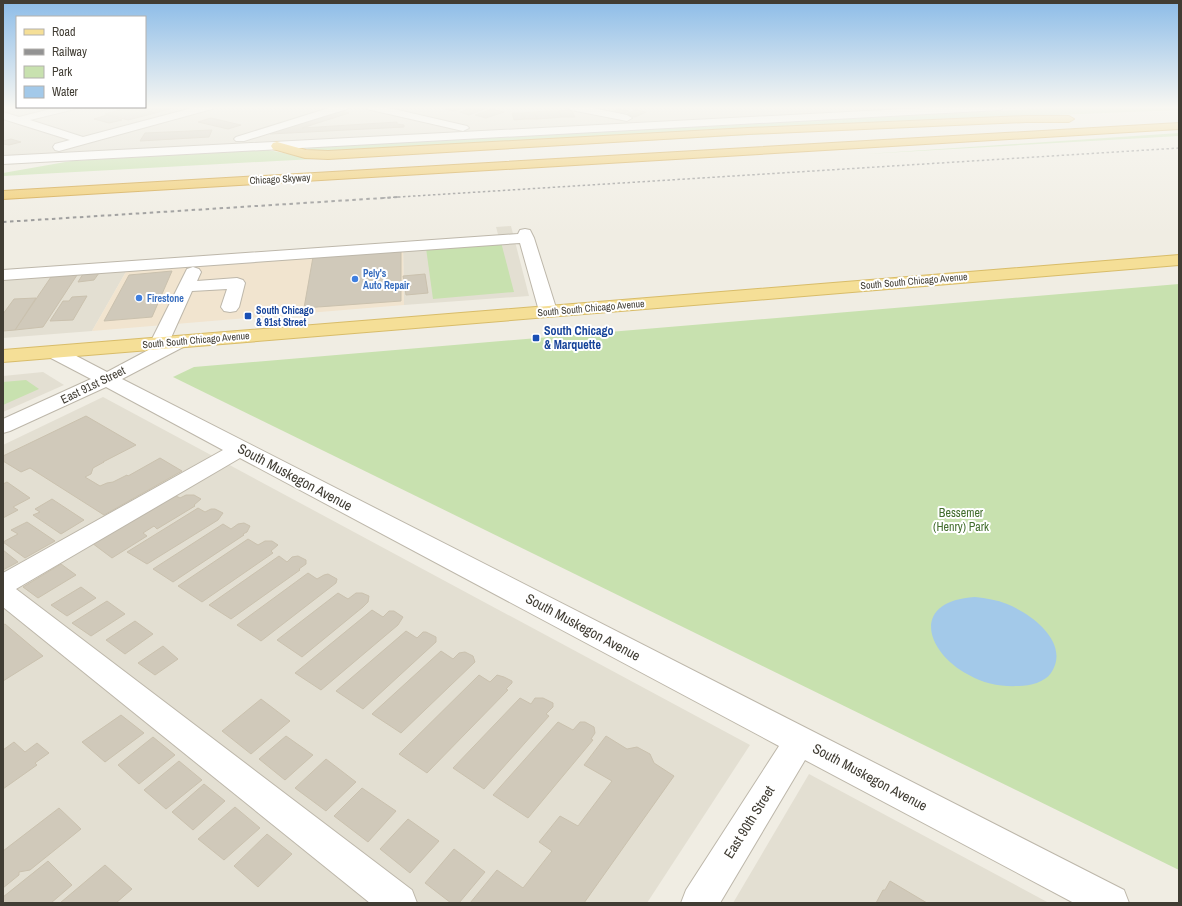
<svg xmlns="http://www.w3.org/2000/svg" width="1182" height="906" font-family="'Archivo Narrow',sans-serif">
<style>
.residential{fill:#e3dfd2}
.commercial{fill:#f1e4cf}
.green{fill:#c8e1af}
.water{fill:#a3c9e9}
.building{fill:#d0c9ba;stroke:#cac1ae}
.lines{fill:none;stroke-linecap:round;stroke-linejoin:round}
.minor-casing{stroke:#bdb7aa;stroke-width:2}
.major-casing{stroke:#d8bc69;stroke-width:2}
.highway-casing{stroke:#cfa13e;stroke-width:2}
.minor{fill:#fff;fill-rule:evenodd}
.major{fill:#f5df97;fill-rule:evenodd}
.highway{fill:#f1cc6d;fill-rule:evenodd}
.rail-far1{stroke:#939393;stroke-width:1.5;stroke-dasharray:2.5 2.5;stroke-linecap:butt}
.rail{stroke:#939393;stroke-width:2;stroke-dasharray:3.5 3.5;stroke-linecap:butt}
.shop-dot{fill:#3f7fe0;stroke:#fff;stroke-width:1.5}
.transit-dot{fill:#1a4fb4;stroke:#fff;stroke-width:1.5}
.labels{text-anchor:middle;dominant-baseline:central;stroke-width:4;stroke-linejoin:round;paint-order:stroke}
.far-street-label{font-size:10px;fill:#413d34;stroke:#fff}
.far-shop-label{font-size:10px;font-weight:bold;fill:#366cbe;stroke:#fff;text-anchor:start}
.far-transit-label{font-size:10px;font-weight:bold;fill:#164399;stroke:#fff;text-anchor:start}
.transit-label{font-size:12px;font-weight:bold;fill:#164399;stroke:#fff;text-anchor:start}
.street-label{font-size:12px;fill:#413d34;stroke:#fff}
.park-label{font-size:12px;fill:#426d2d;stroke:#fff}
.near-street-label{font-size:14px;fill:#413d34;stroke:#fff}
</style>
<rect width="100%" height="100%" fill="#f0ede3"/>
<g class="residential">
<path d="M3 107H932L3 156Z"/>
<path d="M511 226 529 296 404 305 403 245 499 238 496 227Z"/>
<path d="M131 263 92 331 3 338V271Z"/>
<path d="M43 372 64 385 3 412V376Z"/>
<path d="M103 397 750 745 647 903H3V445Z"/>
<path d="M809 774 1049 903H733Z"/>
</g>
<path class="commercial" d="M403 244 404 305 92 331 131 263Z"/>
<g class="green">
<path d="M1070 107H1179V110L783 126 345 150 317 151 304 148Z"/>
<path d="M803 131 804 132 3 176V173L71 161 268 150 299 156Z"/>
<path d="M1179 133V136L866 154Z"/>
<path d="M501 242 514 292 433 299 426 248Z"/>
<path d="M1179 284V870L173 377 194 367Z"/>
<path d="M26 380 39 389 3 405V382Z"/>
</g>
<path class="water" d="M975 597C986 598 997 600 1007 604 1032 614 1071 643 1051 673 1045 682 1030 686 1019 686 1002 687 984 684 969 675 925 652 910 601 975 597Z"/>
<g class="building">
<path d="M131 107 155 113 128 120 105 114Z"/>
<path d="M134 107H176L155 113Z"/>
<path d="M451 107H467L454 111 445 109Z"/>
<path d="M473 107 487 108 469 115 460 112Z"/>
<path d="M492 109 504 112 486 118 475 115Z"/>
<path d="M618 109 629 111 622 114 612 112Z"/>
<path d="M339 110 349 113 302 128 397 122V124L404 125V127L270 134 272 131Z"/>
<path d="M571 110 575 117H562L558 111Z"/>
<path d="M635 110 646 112 635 117 625 115Z"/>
<path d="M546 111H558L562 117 550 118Z"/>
<path d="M546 111 550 118 537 119 534 112Z"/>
<path d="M534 112 537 119H525L522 113Z"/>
<path d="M512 113H522L525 119 514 120Z"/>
<path d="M107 115 122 120 109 123 94 119Z"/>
<path d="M211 118 241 125 228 129 198 122Z"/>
<path d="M212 130 209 137 140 141 145 133Z"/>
<path d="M11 139 21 142 9 145 3 144V141Z"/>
<path d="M401 251V301L304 308 313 257Z"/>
<path d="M172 271 152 317 104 321 129 275Z"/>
<path d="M99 273 94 280 78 282 83 274Z"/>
<path d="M425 274 428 293 406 295 403 276Z"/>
<path d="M77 275 43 327 15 330 51 277Z"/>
<path d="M87 296 73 320 50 321 63 301H69L72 297Z"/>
<path d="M36 298 15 330 3 331V314L14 299Z"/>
<path d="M86 416 136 445 103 462H104L93 468 91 474 85 477 100 486 107 483 113 482 127 475 128 476 160 458 182 471 104 515 30 468 21 472 3 461V456Z"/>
<path d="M7 482 30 498 13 507 18 510 3 518V484Z"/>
<path d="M174 495 180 498 186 495H194L201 499 194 505 195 506 157 529 154 526 143 533 147 536 112 558 92 543Z"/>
<path d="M52 499 84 520 61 534 33 515 40 512 35 509Z"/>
<path d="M198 508 205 512 211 509H215L223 513 218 520 147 564 127 552Z"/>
<path d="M27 522 55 541 25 558 3 542 18 534 11 530Z"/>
<path d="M244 523 250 526 247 532 243 534 244 535 173 582 153 569 223 524 231 529 238 524Z"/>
<path d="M248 539 258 545 265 541H272L278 545 271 551 273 553 202 602 178 586Z"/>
<path d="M3 550 18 562 3 570Z"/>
<path d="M279 556 287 562 292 557 298 556 306 560V564L299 569 300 570 231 619 209 605Z"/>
<path d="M61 564 76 575 38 598 23 587Z"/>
<path d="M308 573 317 579 324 575 328 574 337 579 336 583 261 641 237 625Z"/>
<path d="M81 587 96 598 67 616 51 605Z"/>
<path d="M338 593 348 599 356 593H362L369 596 368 602 363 607 302 657 277 640Z"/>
<path d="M107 601 125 614 91 636 72 623Z"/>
<path d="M372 610 383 617 389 611H394L403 617 398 625 321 690 295 673Z"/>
<path d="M135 621 153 634 125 654 106 640Z"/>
<path d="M5 624 43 656 3 681V625Z"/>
<path d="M406 631 417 638 423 632H426L436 637V642L363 709 336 691Z"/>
<path d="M163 646 178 659 155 675 138 663Z"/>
<path d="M441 651 453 659 459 653 465 652 473 656 475 662 401 733 372 714Z"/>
<path d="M479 675 490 682 497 675 504 677 512 681V683L506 689 508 690 427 773 399 754Z"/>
<path d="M520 698 531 704 535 698H543L553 703V707L546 714 549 716 484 789 453 768Z"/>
<path d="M261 699 290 721 251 754 222 731Z"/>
<path d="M121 715 144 733 105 762 82 742Z"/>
<path d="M558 722 573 730 580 722H585L594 727 595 733 591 739 593 740 528 818 493 795Z"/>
<path d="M286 736 313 755 285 780 259 759Z"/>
<path d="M606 736 627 749 637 747 650 754 654 763 674 776 584 903H470L497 870 523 888 552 851 539 842 560 816 578 826 612 781 584 765Z"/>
<path d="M153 737 175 755 139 784 118 765Z"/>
<path d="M14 742 25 752 37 743 49 753 35 763 37 765 3 789V750Z"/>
<path d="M326 759 356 782 326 811 295 788Z"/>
<path d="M179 761 202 780 166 809 144 790Z"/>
<path d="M204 784 225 801 193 830 172 812Z"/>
<path d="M362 788 396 811 368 842 334 816Z"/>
<path d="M235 807 260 828 224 860 198 839Z"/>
<path d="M59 808 81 829 30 870 19 872V875L3 888V851Z"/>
<path d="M408 819 439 841 410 873 380 849Z"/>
<path d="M267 834 292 854 258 887 234 866Z"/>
<path d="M454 849 485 872 459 903H451L425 883Z"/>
<path d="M48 861 72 885 51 903H3V897Z"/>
<path d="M105 865 132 889 116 903H60Z"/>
<path d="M890 881 927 903H876L883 890H885Z"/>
</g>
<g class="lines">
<g class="minor-casing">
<g id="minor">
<path d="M58 107H76L75 109 30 120 83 137 196 107H213L212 109 59 151 55 150 53 147 55 144 70 140 3 119V112L19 117Z"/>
<path d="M332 107H348L347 109 244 141H236L234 139 236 137Z"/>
<path d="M366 107H385L467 126 469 128 463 131 367 109Z"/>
<path d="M566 107H587L627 115 632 118 627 121 571 110Z"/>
<path d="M942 107H1005L1000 110 3 164V156Z"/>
<path d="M525 229 530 230 534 238 557 311 554 315 548 316 542 315 539 311 520 243 3 280V270L518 234 520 230Z"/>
<path d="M193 267 199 269 201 272 197 281 237 278 243 280 245 283 239 307 236 311 230 312 224 311 221 307 227 289 192 291 170 340 181 336 187 337 190 341 187 345 122 379 1124 890 1129 903H1074L805 760 720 903H681L686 890 779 746 240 458 16 589 412 890 417 903H370L3 607V573L223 450 106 387 10 431 3 433V419L91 379 47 356 45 352 47 348 54 346 61 348 107 372 154 347 150 343 187 269Z"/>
</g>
</g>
<g class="major-casing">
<path id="major" d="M1179 255V265L3 362V350Z"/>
</g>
<g class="highway-casing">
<g id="highway">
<path d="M1026 116H1069L1074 119 1069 122H1026L748 134 328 159 305 158 273 149 271 146 273 143 277 142 306 150 328 151 748 128Z"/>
<path d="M1179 123V129L3 199V191Z"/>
</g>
</g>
<use href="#minor" class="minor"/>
<use href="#major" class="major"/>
<use href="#highway" class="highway"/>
<path class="rail-far1" d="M383 198 1179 148"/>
<path class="rail" d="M3 222 399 197"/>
</g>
<linearGradient id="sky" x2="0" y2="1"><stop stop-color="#8cbce8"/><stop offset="0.46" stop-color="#f8f7f2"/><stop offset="1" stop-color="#f8f7f2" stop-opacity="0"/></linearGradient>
<rect width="1182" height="234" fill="url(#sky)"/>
<g class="shop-dot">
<circle cx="355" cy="279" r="4"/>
<circle cx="139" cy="298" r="4"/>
</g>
<g class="transit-dot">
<rect x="244" y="312" width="8" height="8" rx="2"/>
<rect x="532" y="334" width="8" height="8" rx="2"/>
</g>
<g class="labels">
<g class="far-street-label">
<text transform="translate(280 179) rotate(-3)">Chicago Skyway</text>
<text transform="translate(914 281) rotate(-5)">South South Chicago Avenue</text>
<text transform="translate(591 308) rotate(-5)">South South Chicago Avenue</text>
<text transform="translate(196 340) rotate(-5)">South South Chicago Avenue</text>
</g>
<g class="far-shop-label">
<text x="363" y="273">Pely's<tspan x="363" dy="12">Auto Repair</tspan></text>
<text x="147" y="298">Firestone</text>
</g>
<g class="far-transit-label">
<text x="256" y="310">South Chicago<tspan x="256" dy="12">&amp; 91st Street</tspan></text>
</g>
<g class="transit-label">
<text x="544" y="331">South Chicago<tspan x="544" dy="14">&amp; Marquette</tspan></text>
</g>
<g class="street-label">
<text transform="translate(93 385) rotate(-26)">East 91st Street</text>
</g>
<g class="park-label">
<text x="961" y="513">Bessemer<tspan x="961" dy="14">(Henry) Park</tspan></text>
</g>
<g class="near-street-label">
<text transform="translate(295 477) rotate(28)">South Muskegon Avenue</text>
<text transform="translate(583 627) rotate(28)">South Muskegon Avenue</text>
<text transform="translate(870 777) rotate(28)">South Muskegon Avenue</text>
<text transform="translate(749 822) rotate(-58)">East 90th Street</text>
</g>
</g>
<rect width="1182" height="906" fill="none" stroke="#413d34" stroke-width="8"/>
<rect x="16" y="16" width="130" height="92" fill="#ffffff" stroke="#b3b1ae"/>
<rect x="24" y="29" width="20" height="6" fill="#f5df97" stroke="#b3b1ae"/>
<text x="52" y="36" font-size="12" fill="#413d34">Road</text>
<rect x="24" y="49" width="20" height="6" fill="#939393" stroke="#b3b1ae"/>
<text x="52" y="56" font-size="12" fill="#413d34">Railway</text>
<rect x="24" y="66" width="20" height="12" fill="#c8e1af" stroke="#b3b1ae"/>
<text x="52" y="76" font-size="12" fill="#413d34">Park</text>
<rect x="24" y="86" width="20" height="12" fill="#a3c9e9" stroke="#b3b1ae"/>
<text x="52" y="96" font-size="12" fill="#413d34">Water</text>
</svg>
